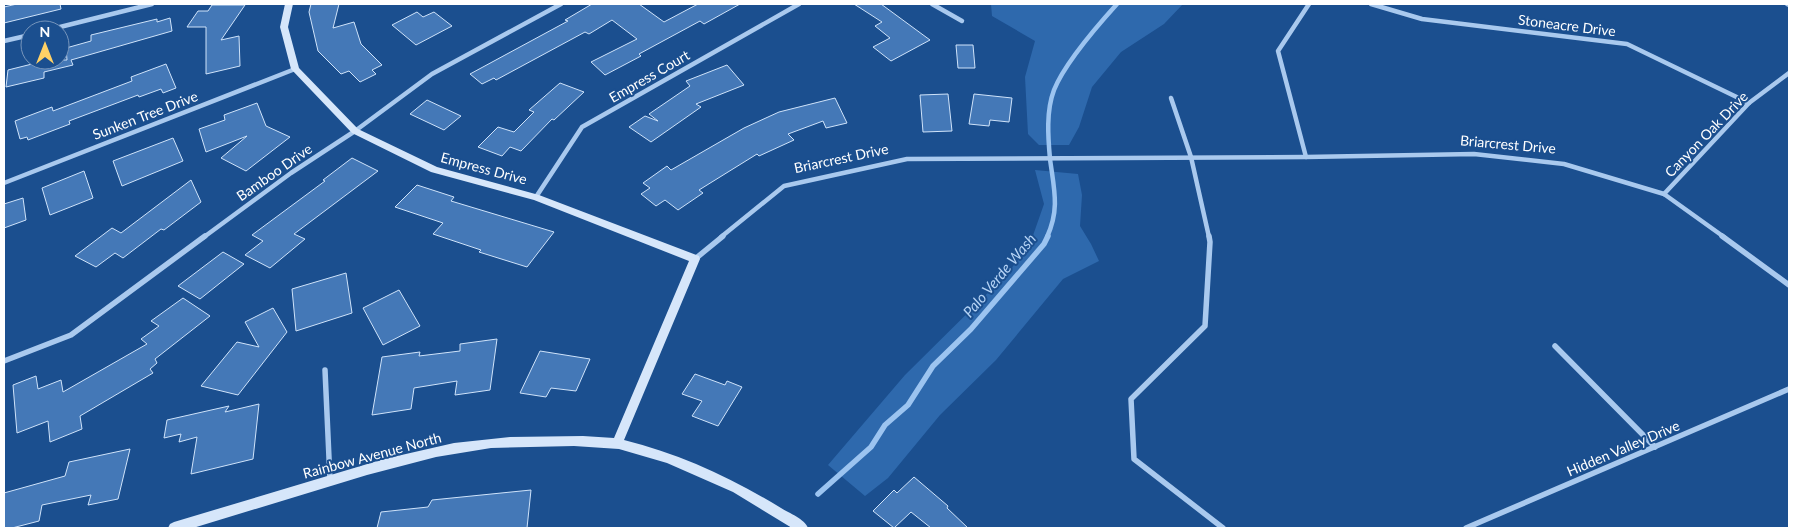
<svg xmlns="http://www.w3.org/2000/svg" width="1793" height="532" font-family="Lato,sans-serif">
<style>
.green{fill:#2e69ad}
.lines{fill:none;stroke-linecap:round;stroke-linejoin:round}
.stream-far1{stroke:#9cc4f0;stroke-width:4.5}
.stream{stroke:#9cc4f0;stroke-width:5.5}
.building{fill:#4478b7;stroke:#cfe3fa}
.street-far1{stroke:#a9c9ee;stroke-width:4.5}
.street{stroke:#a9c9ee;stroke-width:5.5}
.secondary{fill:#d6e6fa;fill-rule:evenodd}
.labels{text-anchor:middle;dominant-baseline:central;stroke-width:4;stroke-linejoin:round;paint-order:stroke}
.street-label{font-size:14px;fill:#fff;stroke:#1b4f8f}
.water-label{font-size:15px;font-style:italic;fill:#b5d3f5;stroke:#1b4f8f}
</style>
<rect width="100%" height="100%" fill="#1b4f8f"/>
<g class="green">
<path d="M991 4H1183L1164 24 1121 52 1092 87 1079 127 1069 145H1039L1028 134 1025 77 1035 41 992 16Z"/>
<path d="M1035 170 1078 174 1082 195 1080 226 1091 244 1099 261 1063 279 996 360 940 415 888 478 865 496 828 465 905 375 1007 274 1030 244 1044 204Z"/>
</g>
<g class="lines">
<path class="stream-far1" d="M1047 237C1060 209 1054 189 1050 159 1048 137 1046 111 1054 90 1064 65 1098 25 1117 4"/>
<path class="stream" d="M818 494 871 447 885 425 908 405 933 366 971 329 1044 244 1048 236"/>
</g>
<g class="building">
<path d="M17 4H60L61 9 4 23V7Z"/>
<path d="M311 4H339L333 28 354 22 361 44 382 65 372 70 376 74 360 82 349 71 341 74 318 51 309 12Z"/>
<path d="M592 4H639L664 22 698 4H740L704 24 700 21 639 54 641 56 605 75 591 62 637 39 612 20 589 34 585 32 496 80 494 78 482 84 470 74 568 21 565 20Z"/>
<path d="M854 4H881L930 40 891 61 873 47 890 38 875 26 882 22Z"/>
<path d="M212 5H245L221 40 239 36 240 66 206 74V27H187L198 11H208Z"/>
<path d="M417 12 423 17 434 12 452 26 416 45 392 25Z"/>
<path d="M170 18 172 31 71 60 73 65 44 72V78L6 87 8 70 32 64V60H67L66 48 91 41V35L157 19V22Z"/>
<path d="M956 45H973L975 68H958Z"/>
<path d="M166 64 176 88 163 93 161 89 139 97 138 95 69 121 70 124 28 140 27 137 20 139 15 121 52 107 53 111 132 81 131 77Z"/>
<path d="M727 65 744 85 696 104 701 107 651 142 629 127 645 116 658 121 649 114 690 86 686 81Z"/>
<path d="M560 83 584 92 554 120 552 119 521 151 510 147 502 156 478 147 498 127 514 132 534 112 529 110Z"/>
<path d="M948 94 952 131 923 132 920 95Z"/>
<path d="M974 94 1012 98 1009 122 990 120 989 126 969 124Z"/>
<path d="M835 98 847 123 826 128 823 121 788 134 794 140 759 156 757 154 699 190 703 193 678 210 665 200 656 206 641 194 650 188 643 183 667 166 671 170 744 128 779 112Z"/>
<path d="M427 100 461 116 444 130 410 114Z"/>
<path d="M257 103 266 126 290 137 246 171 221 158 247 136 206 152 199 129 225 120 224 115Z"/>
<path d="M173 138 183 161 122 186 113 161Z"/>
<path d="M352 158 378 171 294 234 305 239 270 268 245 255 263 241 252 235 325 181 323 180Z"/>
<path d="M84 171 93 198 50 215 42 188Z"/>
<path d="M191 180 201 202 164 230 161 229 123 258 115 253 96 267 75 256 112 228 121 233Z"/>
<path d="M417 185 454 197 451 201 554 232 527 267 479 252 481 250 433 234 443 223 395 207Z"/>
<path d="M23 198 26 220 4 228V204Z"/>
<path d="M223 252 244 264 200 299 178 286Z"/>
<path d="M346 273 352 313 296 331 292 289Z"/>
<path d="M399 290 420 326 383 345 363 308Z"/>
<path d="M183 298 210 316 155 359 157 363 150 369 153 373 80 416 82 429 50 442 48 421 17 433 13 385 36 376 38 389 61 380 63 392 147 344 141 339 159 326 151 321Z"/>
<path d="M273 308 287 332 238 395 201 386 237 342 259 347 245 322Z"/>
<path d="M497 339 490 390 455 395 457 381 414 388 411 409 372 415 382 357 420 352 419 356 460 351V344Z"/>
<path d="M540 351 590 359 576 391 551 388 546 397 520 393Z"/>
<path d="M695 374 725 385 727 381 742 387 718 426 692 416 702 401 682 394Z"/>
<path d="M259 404 253 459 191 474 197 437 179 442 181 434 164 438 167 420 229 406 225 412Z"/>
<path d="M130 449 118 499 88 505 91 495 42 505 39 521 12 528H4V493L65 476 69 462Z"/>
<path d="M914 477 948 506 947 508 968 528H931L911 512 894 528 873 511 894 490 897 493Z"/>
<path d="M531 490 527 528H377L381 512 428 507 432 500Z"/>
</g>
<g class="lines">
<g class="street-far1">
<path d="M932 4 962 21"/>
<path d="M1371 4 1422 19 1627 44 1749 103"/>
<path d="M1787 4 1789 5"/>
<path d="M48 30 152 4"/>
<path d="M4 41 30 35"/>
<path d="M1171 98 1191 157 1209 237"/>
<path d="M1306 157 1278 51 1309 4"/>
<path d="M4 183 295 69"/>
<path d="M1664 194 1749 103 1789 73"/>
<path d="M536 197 582 127 799 4"/>
<path d="M204 237 291 173 355 131 432 74 561 4"/>
<path d="M721 237 784 186 907 159 1306 157 1474 154 1564 164 1664 194 1724 237"/>
</g>
<g class="street">
<path d="M1209 236 1210 242 1205 326 1131 399 1134 459 1223 528"/>
<path d="M1722 236 1789 285"/>
<path d="M695 259 723 236"/>
<path d="M1555 346 1655 447"/>
<path d="M4 361 71 335 205 236"/>
<path d="M325 370 330 480"/>
<path d="M1466 528 1789 389"/>
</g>
<path class="secondary" d="M285 4H293L288 27 299 68 358 129 437 167 539 195 699 256 700 259 624 440C680 454 732 478 781 508 789 513 805 519 808 528H792L733 492 667 463 619 449 574 446 491 448 436 457 367 475 193 528H168L170 524 174 522 384 459 454 443 510 437 583 436 614 438 689 261 534 200 431 172 352 133 291 69 280 27Z"/>
</g>
<g class="labels">
<g class="street-label">
<text transform="translate(1567 25) rotate(7)">Stoneacre Drive</text>
<text transform="translate(649 76) rotate(-30)">Empress Court</text>
<text transform="translate(145 115) rotate(-21)">Sunken Tree Drive</text>
<text transform="translate(1706 134) rotate(-46)">Canyon Oak Drive</text>
<text transform="translate(1508 144) rotate(5)">Briarcrest Drive</text>
<text transform="translate(841 158) rotate(-12)">Briarcrest Drive</text>
<text transform="translate(484 168) rotate(15)">Empress Drive</text>
<text transform="translate(274 172) rotate(-35)">Bamboo Drive</text>
<text transform="translate(1623 448) rotate(-23)">Hidden Valley Drive</text>
<text transform="translate(372 455) rotate(-15)">Rainbow Avenue North</text>
</g>
<g class="water-label">
<text transform="translate(999 275) rotate(-50)">Palo Verde Wash</text>
</g>
</g>
<rect width="1793" height="532" fill="none" stroke="#ffffff" stroke-width="10"/>
<g transform="translate(45 45)"><circle r="24" fill="#1b4f8f" stroke="#7695bc"/>
<path d="M0-4L9 19L0 12L-9 19Z" fill="#ffd166"/>
<text y="-8" font-size="14" font-weight="bold" text-anchor="middle" fill="#ffffff">N</text>
</g>
</svg>
